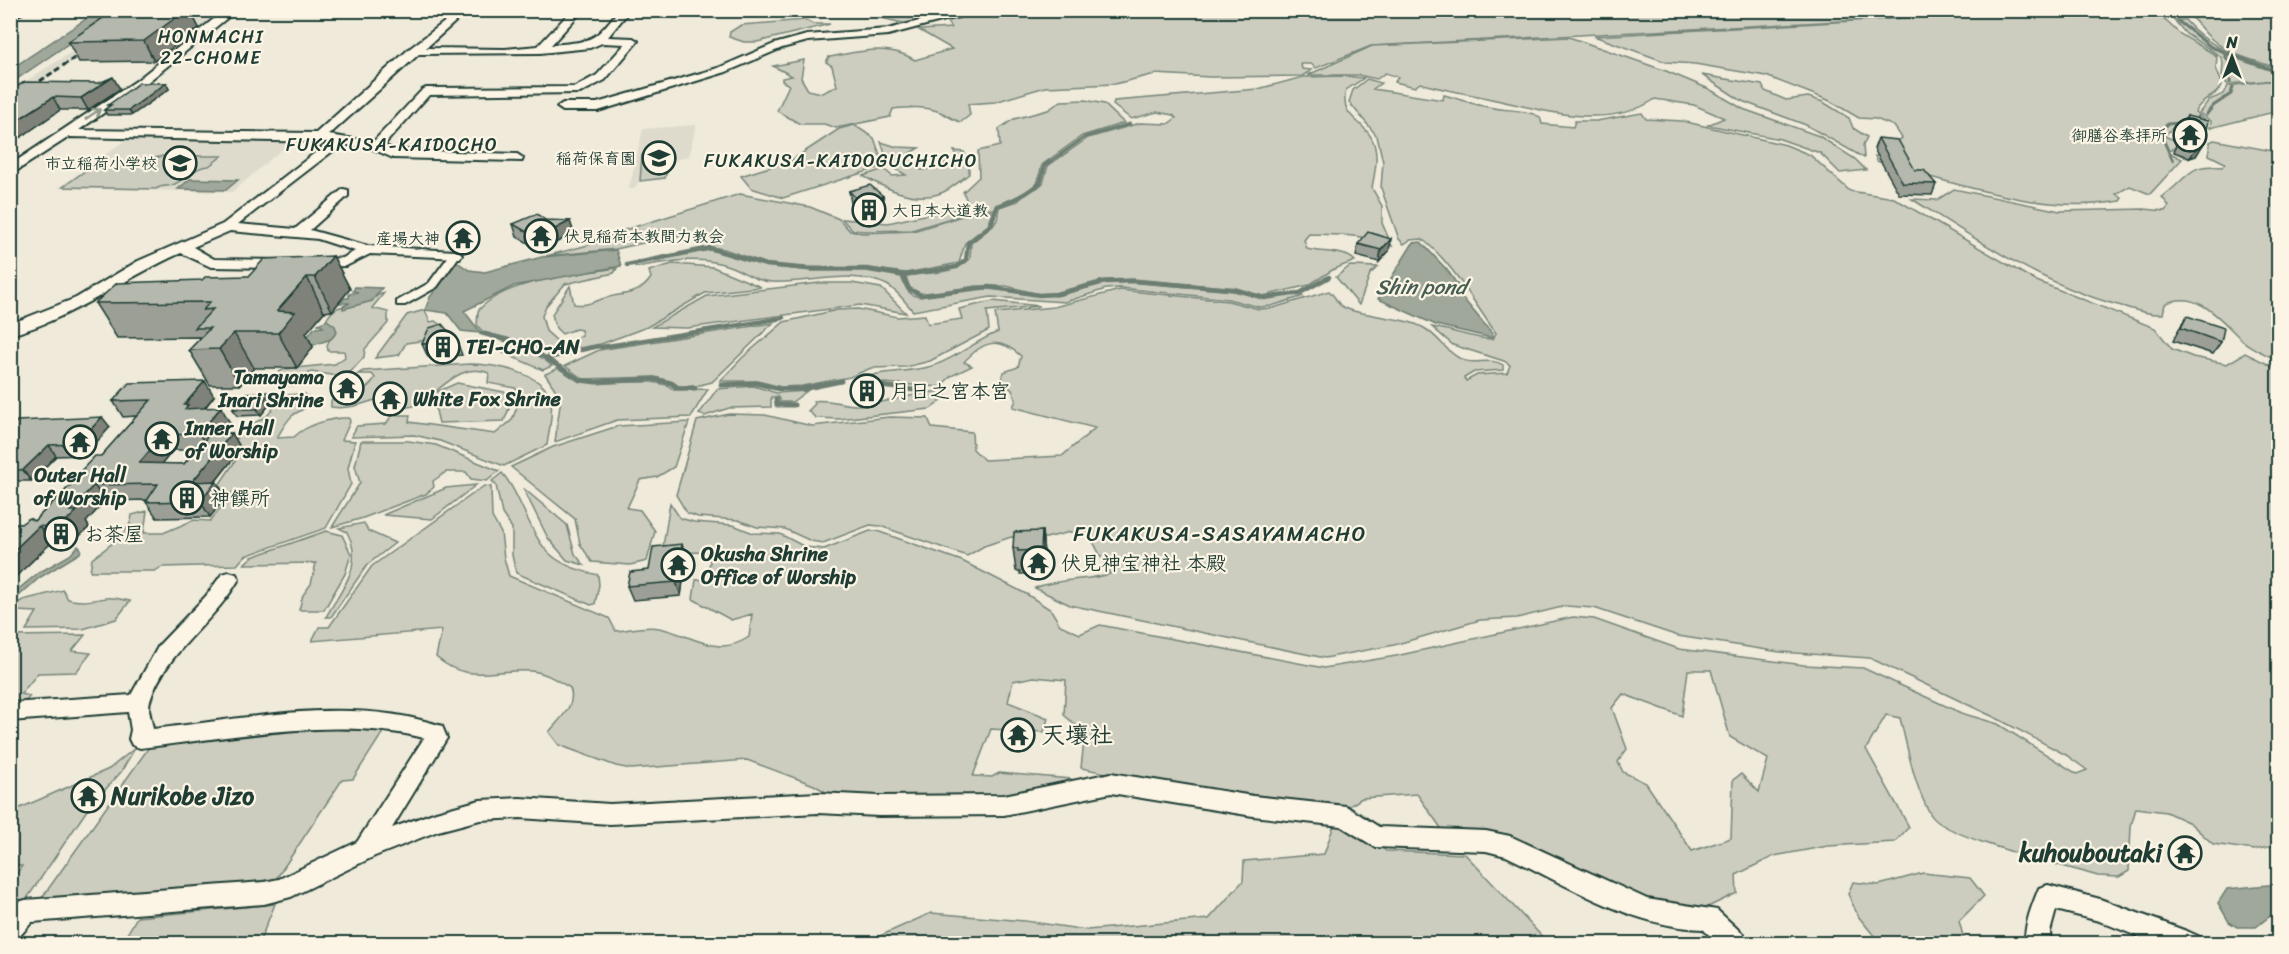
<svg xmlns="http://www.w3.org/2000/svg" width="2289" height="954" font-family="Sriracha,'Klee One',sans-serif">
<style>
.built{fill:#dedbcc}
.green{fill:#cccdbf;stroke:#76857a;stroke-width:1.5;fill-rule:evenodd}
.water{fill:#9fa89a;stroke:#6c7d71;stroke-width:1.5}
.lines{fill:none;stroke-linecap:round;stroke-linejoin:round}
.stream-far2{stroke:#6c7d71;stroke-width:3}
.stream-far1{stroke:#6c7d71;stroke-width:4.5}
.stream{stroke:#6c7d71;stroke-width:5}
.pedestrian-casing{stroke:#1f3d34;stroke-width:4}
.minor-casing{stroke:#1f3d34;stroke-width:4}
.pedestrian{fill:#fcf5e5;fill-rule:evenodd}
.minor{fill:#fcf5e5;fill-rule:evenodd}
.rail{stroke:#1f3d34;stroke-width:3;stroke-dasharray:6 3;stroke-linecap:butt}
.wall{fill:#9c9f95;stroke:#1f3d34;stroke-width:1.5;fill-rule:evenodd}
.shaded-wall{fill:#7f8279;stroke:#1f3d34;stroke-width:1.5}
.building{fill:#b5b9ad;stroke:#1f3d34;stroke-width:1.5}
.oneway{stroke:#8e998c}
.labels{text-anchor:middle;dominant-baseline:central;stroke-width:4.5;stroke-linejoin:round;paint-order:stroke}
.far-poi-label{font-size:16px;font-weight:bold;fill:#1f3d34;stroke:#fcf5e5;text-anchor:end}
.far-neighbourhood-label{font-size:18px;letter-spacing:1.5px;fill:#1f3d34;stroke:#fcf5e5}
.poi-label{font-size:20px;font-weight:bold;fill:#1f3d34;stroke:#fcf5e5;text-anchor:start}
.water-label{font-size:21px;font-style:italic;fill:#455d53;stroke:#fcf5e5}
.neighbourhood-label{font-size:21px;letter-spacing:1.5px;fill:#1f3d34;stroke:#fcf5e5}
.near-poi-label{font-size:24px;font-weight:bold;fill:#1f3d34;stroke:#fcf5e5;text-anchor:start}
</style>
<rect width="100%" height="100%" fill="#efeada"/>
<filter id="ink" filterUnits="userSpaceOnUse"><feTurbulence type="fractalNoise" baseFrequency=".0167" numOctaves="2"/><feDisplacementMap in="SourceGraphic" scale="12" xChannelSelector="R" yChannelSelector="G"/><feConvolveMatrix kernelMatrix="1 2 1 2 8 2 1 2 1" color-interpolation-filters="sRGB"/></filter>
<g filter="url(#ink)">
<g class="built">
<path d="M207 10 205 13H225L170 51H88L35 86H18L137 11Z"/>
<path d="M696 125 689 156 671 161 666 179 639 181 634 189H629L643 129Z"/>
<path d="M130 137 293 140 232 192 58 188Z"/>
</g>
<g class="green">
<path d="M987 10H2154L2180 34 2217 56 2216 68 2222 84C2217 98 2201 98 2195 112L2206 121 2201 129 2177 124 2164 136 2182 143 2168 152 2182 159 2150 194 2130 186 2116 194 2122 198 2120 201C2043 215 1960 184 1886 165L1877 161 1875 156H1891L1896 143 1902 138 1894 126 1876 119 1859 118 1828 100 1766 76 1695 64 1666 62 1594 36 2011 12 1371 46 1316 68 1311 64H1301L1302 69 1312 70 1302 76 1210 77 1155 74 1115 84 1045 87 995 102 968 104 970 115 961 122C952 120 948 115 940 112 925 106 909 107 893 109L890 117 836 128 824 124H800L777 111 789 85 782 81V78L792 76 773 66 804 60 801 78 808 90 822 93 837 86 832 66 826 62 829 57C859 52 887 43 915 60L952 49 919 30 951 28 947 22Z"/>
<path d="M879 11H939L914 15 927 21 911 25 869 15Z"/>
<path d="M2180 11H2278V68C2258 62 2230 55 2214 41 2200 31 2197 17 2180 11Z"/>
<path d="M805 20 813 24H830L757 42H744L729 37 730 32 741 25Z"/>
<path d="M2174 20H2185C2208 48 2244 60 2278 70L2223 54 2278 73V80L2227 84 2222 76 2223 62 2220 56 2186 34Z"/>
<path d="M1569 37 1666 71 1709 89 1743 109 1819 136 1855 159 1866 170 1840 173 1820 153 1780 139 1708 125 1724 118 1694 105 1655 99C1607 132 1539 109 1487 98 1465 93 1442 90 1420 83L1415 87 1395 82 1398 77 1385 73 1377 79 1358 75H1308L1372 46Z"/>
<path d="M1702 75 1762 85 1765 91 1786 100 1808 97 1823 102 1849 118 1853 128 1867 137 1863 145 1864 158 1806 125 1742 101Z"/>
<path d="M1344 76 1364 78 1346 90C1340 117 1359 117 1371 137 1380 153 1375 171 1372 188L1382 206V223L1392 246C1368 234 1336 235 1309 234L1304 240 1307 249C1321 253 1346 250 1355 261L1334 269 1309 285 1263 296 1224 287 1133 279 1104 280 1055 293 1039 294 1006 286H976L923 294 909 289 906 276C927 272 954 275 970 259L971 243 993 226 997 220 999 207 1018 201 1029 190 1037 188 1043 183 1048 166 1088 138 1140 123 1168 124 1176 118 1173 115 1157 112 1131 119 1113 105 1114 101 1258 89 1303 77Z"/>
<path d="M1367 79 1381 83 1373 89 1443 100 1444 95C1460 99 1477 106 1494 108 1510 111 1525 109 1540 117L1542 124 1573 127 1575 121H1596L1642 113 1646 119 1682 121 1786 145 1810 155 1850 191 1894 198 2034 280 2155 328 2172 349 2193 357 2227 364 2245 353 2278 369V845L2254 850 2213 844 2190 823 2166 812 2136 808 2131 826 2129 871 2119 877 2098 876C2066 866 1944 838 1931 815 1914 787 1908 749 1900 718L1886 715 1866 749 1909 827 1895 842 1828 846 1774 856 1736 875 1737 893 1710 906 1683 912 1645 906 1590 878 1446 835 1417 794 1362 798 1348 807 1135 779 1081 768 1085 733 1064 715 1066 680 1034 677 1013 681 1008 702 1048 718 1044 732 991 729 973 776 992 777 999 773 1071 779 1072 786 1001 799 834 797 814 785 747 760 631 769 616 766 559 745 549 732C559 719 577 706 570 688 558 681 545 672 531 671 495 668 468 685 436 657L442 630 312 641 319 627H329L372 566 484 486 491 487 492 517 501 533 504 558 509 576 609 618 616 631C629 630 646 625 659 628 691 634 717 659 749 637L752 614 731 620 693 599 696 580 706 579 710 562 708 552 662 553 670 503 680 518 694 522 733 525 753 533 780 534 805 547 824 549 870 531H877L962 561 1028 595 1051 610 1060 625 1080 634 1100 625 1324 668 1396 656 1573 617 1594 619 1679 649 1804 665 1863 668 1961 713 1998 724 2077 774 2087 770 2066 755 2000 720 1870 658 1780 652 1678 636 1594 608 1566 606 1517 618 1480 620 1394 645 1325 658 1070 605 1035 588C1060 578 1085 581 1110 574L1088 532H1070L1046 538 1011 537 984 546 967 556 880 526 870 525 823 543 811 541 785 529 757 527 738 520 698 517 687 513 676 495 697 421 729 414 765 415 812 426 889 417 928 418 932 428 972 432 973 449 984 460 1062 456 1095 428 1013 407 1016 400 1012 390 1001 380 1004 372 1018 367 1021 356C998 336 983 341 964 362L972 366 951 376 940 387 854 381C882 369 904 374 932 366 955 359 975 341 998 332L995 313 1054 307 1120 290 1228 301 1259 309 1273 308 1329 291C1334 295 1336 300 1340 305 1352 316 1404 316 1424 328 1438 336 1446 351 1459 358 1472 367 1490 356 1503 365V370L1474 372 1464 378 1466 381 1477 375 1507 373 1510 365 1504 361 1453 345 1432 327C1448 329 1479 340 1493 339L1496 333C1472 301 1454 264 1422 239L1410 240 1404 244 1399 239 1381 188 1383 162 1377 136 1349 102 1353 90ZM1688 670H1711L1730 737 1768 759 1759 792 1741 774 1733 780 1731 838 1692 851 1646 783 1623 772 1618 762 1627 749 1612 708 1623 694 1682 716Z"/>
<path d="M2266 81 2278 82V111L2210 128 2211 121 2199 113 2209 100 2224 94 2228 86Z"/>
<path d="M1085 100 1104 104 1124 123 1082 136 1042 165 1037 183C1026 193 1010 201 995 206L994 209 970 212 912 230 864 231 852 230 842 219 888 223 969 205 963 192 979 177 978 151 1000 146 999 129 1014 119 1048 110 1061 101Z"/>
<path d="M854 125 874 138 884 166 783 198 751 188 741 176 792 160 839 129Z"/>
<path d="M2214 140 2278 152V361C2267 354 2251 349 2242 340 2221 320 2197 288 2165 304L2163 314C2147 315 2133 309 2118 305 2043 285 1977 240 1912 199L1937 200 1954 189 2060 211 2144 209 2165 211 2169 206 2162 197C2188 179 2188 162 2222 167L2225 163 2209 155 2210 142Z"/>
<path d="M881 142 897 147 919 148 910 153 921 170C941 169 941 163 957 157L954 151 964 152 969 163V174C961 180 950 190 941 193 914 203 885 188 863 176L884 169 892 176 906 175 889 165Z"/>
<path d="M663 153 670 160 665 178 640 181 642 155Z"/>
<path d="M163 156H222L209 166C196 166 187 178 175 184 168 188 163 184 156 189L63 187 89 168H113Z"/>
<path d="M740 194 810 207 839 219 850 231 863 233 913 231 972 213 994 211 988 225 965 243 959 263 906 273 868 268 791 267 767 264 724 249 710 247 705 232 670 238 662 230 639 236 643 243 616 249 546 256 600 242 615 233Z"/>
<path d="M710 250 765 266 811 271H866L901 277C906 288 907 295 920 297L977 288 1057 296 1106 283 1132 282 1233 291 1264 298 1288 295 1304 296 1271 306 1259 307 1228 299 1120 288 1106 289 1065 302 991 297 913 311C906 303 897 290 887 285 853 268 808 284 772 282 757 282 743 271 729 266 700 255 667 262 637 267L633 265Z"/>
<path d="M672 264 713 267 761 287 705 293 647 327 601 344 579 348 574 339 582 335 581 330 576 329 562 334 556 328 552 314 570 286 574 304C587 306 593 302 605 298 624 292 638 297 651 278L649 271Z"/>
<path d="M1350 266 1378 267 1370 274 1359 305 1336 277Z"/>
<path d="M617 268 614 273 565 284 546 306 542 316 546 331 568 351 550 355 528 343 483 332 477 325 478 311C503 280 578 274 617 268Z"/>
<path d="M819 283H852L881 288 906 313 860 305 687 328 652 327 707 296Z"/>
<path d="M384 293 372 308 388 312V323L365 349 364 357 346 377 311 372 305 376 306 382 297 386 277 384 279 372 285 369 335 364 345 357 344 351H328L327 345 335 329 324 324C336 299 347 309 367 302 374 299 377 294 384 293Z"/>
<path d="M993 301 1040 306 987 311 989 330 930 361 906 367 871 368 850 377 802 386 781 387 758 381H720L743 357 784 322 837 310 858 309 898 317 925 315 928 324 962 319 959 309Z"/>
<path d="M425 310 430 322 435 321 456 336 406 343 399 355 375 358 407 315Z"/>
<path d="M773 323 712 382 696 386H679L673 382 655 377 583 379 565 366 599 350Z"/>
<path d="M509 342 541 357 552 366 543 370 503 353Z"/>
<path d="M470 364C493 364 548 373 551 402 553 415 549 431 547 445L504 466 440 441 414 435 351 437 357 426 386 424 392 415H410L409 422 495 434 512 420 521 396 515 388 488 383 489 373C450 357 428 417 398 406L402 395C375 395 359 411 331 407V401C350 388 360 400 375 378L372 374H358L363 371Z"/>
<path d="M559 368 580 382H652L667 385 674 390 708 389 691 417 617 420 555 442 561 398 545 374Z"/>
<path d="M457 383 515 394 504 421 439 423 432 394Z"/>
<path d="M754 386 776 393 807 391 792 402H780L778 397H771V407L729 408 705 416 699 414 717 389Z"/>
<path d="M944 391 946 397 930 409 839 419 816 418 808 411 815 404 813 401C829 398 844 406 860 405 889 403 916 392 944 391Z"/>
<path d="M305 394 310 399C307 411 300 409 292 416 286 421 281 431 277 438L294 437C306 425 332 417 349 418L350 422 342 440 355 441 348 468 351 484 326 528 245 556 237 565 162 567 155 571H90L92 559C105 548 131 534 132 515L147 511 144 533H163L194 520 210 521 233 493 213 494 244 448 231 446 242 430 267 416 284 395Z"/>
<path d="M689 422 674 467 657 477 640 480 627 508 640 510 655 531 647 561 630 565 592 562 580 544 575 519 511 467 553 447 618 426Z"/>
<path d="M361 441H408L436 445 499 471 487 481 471 479 466 472H446L433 481 434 487 426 494 363 518 332 527 360 483 355 466Z"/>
<path d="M502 473C510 482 516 494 521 505 542 550 547 563 598 575L599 585 595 604 591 605 516 573 512 555V528L502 514 496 485 492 481Z"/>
<path d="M476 485 432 519 383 515 446 488Z"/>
<path d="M523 488 567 525 575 554 584 565 567 560 548 538Z"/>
<path d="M364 523 368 531 395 543 367 565 331 617H326C342 588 365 565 347 532L339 528Z"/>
<path d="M326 531 342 535 351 554 345 574 324 610H299L303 595 311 584 316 563 244 564 252 557Z"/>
<path d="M63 590 68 599C82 603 92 600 106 598 113 597 123 600 130 601L116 619 83 629 26 630 37 612 16 611 11 617V607L23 600Z"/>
<path d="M85 635 72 651 91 653 76 672 38 673 21 694 30 696 22 705H11V636Z"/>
<path d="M307 727 385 729 353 779 342 780 276 879 146 894 39 902 152 743Z"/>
<path d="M135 748 121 772 87 810 26 900 11 899V882L22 866 11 865V812L109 769Z"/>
<path d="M1334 825 1360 829 1386 851 1465 854 1548 943 862 944 931 913 1025 921 1087 930 1209 919 1243 881 1244 861 1324 854Z"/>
<path d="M1923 873 1970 878 1984 896 1959 921 1965 943H1880L1858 916 1848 894 1853 882 1879 885Z"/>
<path d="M275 904 259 943H122L137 917Z"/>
</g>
<g class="water">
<path d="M98 11H116L11 83V69Z"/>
<path d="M190 179 238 180 226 190 178 189Z"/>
<path d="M1421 242 1448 271 1457 284 1461 296 1492 333V338L1436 325 1378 299 1413 243Z"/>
<path d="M616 250 621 266 514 286 464 311 481 333 461 331 447 313 425 310 430 297 457 262 469 270 485 272 542 257Z"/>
<path d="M355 287 382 288 372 301 343 309V306L350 303H340L345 298H349V294L358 292 353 291Z"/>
<path d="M327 320 335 326 337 332 331 339 311 346 305 340 314 328 323 327 318 324Z"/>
<path d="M78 546 81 549 80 553 39 578 11 603V595L38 573 70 555Z"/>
<path d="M2278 884V910L2256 927H2237L2229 922 2218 903 2227 889Z"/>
</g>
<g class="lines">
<g class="stream-far2">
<path d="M2178 21 2211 47 2278 72"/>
<path d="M2225 55 2230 64V82"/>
<path d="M2206 115 2213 106 2231 94 2233 87"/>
<path d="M2173 161 2162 137V129L2167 124 2195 122 2198 116"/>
<path d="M1047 164 1085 137 1130 124"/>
</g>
<g class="stream-far1">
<path d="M627 265 710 248 766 265 811 269H867L903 275 957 267 966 260 968 243 991 225 997 206C1013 201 1027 194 1040 183L1045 165 1049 162"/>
<path d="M903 275 909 289 921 295 989 287 1039 295 1056 294 1105 282 1132 281 1234 289 1264 298 1300 293 1329 277"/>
<path d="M481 333 524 345 563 369"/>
<path d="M601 347 783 318"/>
<path d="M581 350 599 346"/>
<path d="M548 358 571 353"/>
</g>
<g class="stream">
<path d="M561 368 580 380 596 382 654 379 671 383 677 388H695"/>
<path d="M854 383 914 390"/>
<path d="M721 385 756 383 779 389H802L841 381"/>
<path d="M776 400 777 405H794"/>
</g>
<g class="pedestrian-casing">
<path id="pedestrian" d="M455 252 460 255 437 287 405 305H397V301L429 283 451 253Z"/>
</g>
<g class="minor-casing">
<g id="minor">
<path d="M225 10H237L144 85 79 130 316 133 409 49 451 17 456 20 455 22 426 48 505 49 538 46 572 10H583L551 45C593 41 592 43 619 10H630L608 37 633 38 638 41 605 80 580 93 429 95 384 145 395 150 517 154 523 158 522 161 393 158 373 149 342 144 238 224 295 229 343 189 348 190V196L310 230 368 246 455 251 460 252 462 255 460 258 370 254 346 266 312 267 307 266 305 263 307 260 343 258 355 251 318 239 230 231 193 247 214 259 284 260 291 264 284 268 211 267 181 253C124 278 72 319 10 335V324L76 298 138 261 223 224 329 142 69 137 10 175V165L136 81ZM602 43 625 44 597 75 575 87 426 88 422 90 373 142 329 135 419 54 540 53 590 48Z"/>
<path d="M963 10H983L888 35 808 41 782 48 726 72 598 111H563L557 107 563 103H597L718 68 774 44 807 35 888 29Z"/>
<path d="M229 572 236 574 239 579C214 623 165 652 150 701 147 709 152 721 153 729 246 719 351 695 442 726L447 738 392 828 436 812 480 800 520 798 610 804 818 793 879 796 1004 795 1111 773 1253 796 1346 806 1379 827 1486 831 1510 836 1647 899 1717 910 1743 934 1747 942 1718 944 1703 929C1632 927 1569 886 1506 856L1486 851 1375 847 1341 826 1253 816 1111 793 1004 815 879 816 818 813 610 824 520 818 480 820 438 831 375 856 291 897 264 904 32 922 19 937 10 941V910L16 903 25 900 264 882 279 879 357 842 424 738C334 716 231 738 140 748L132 745 129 739 131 730 128 712 10 721V703L131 695 159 645 206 596 222 574Z"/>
<path d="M2048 885 2100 899 2189 932 2198 936 2202 944H2157L2099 921 2056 910 2050 932 2051 944H2025C2024 925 2032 905 2039 888Z"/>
</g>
</g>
<use href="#pedestrian" class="pedestrian"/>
<use href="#minor" class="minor"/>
<g class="rail">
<path d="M10 19 30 10"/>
<path d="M10 101 91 47"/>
</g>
</g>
<g class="wall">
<path d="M115 10H197L192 14 199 28 154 61 79 62 68 42Z"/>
<path d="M166 83 169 89 132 115H107L104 110 109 106 108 105Z"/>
<path d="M120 89 88 110H60L18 139H10V91Z"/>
<path d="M2187 116 2202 146 2196 156 2190 158 2174 152 2181 126Z"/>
<path d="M1878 138 1915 170 1936 184 1932 195 1899 194 1874 149Z"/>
<path d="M849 191 883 196 884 208 863 215 851 203Z"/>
<path d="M545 220 574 233 546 248H538L517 237 513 224Z"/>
<path d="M1358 244 1389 251 1379 262 1356 256Z"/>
<path d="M333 256 350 289 332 311 324 312 306 333 313 347 297 368H254L240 385H210L189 350 201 338 200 337 117 338 95 303 202 280 249 276Z"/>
<path d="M2187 316 2221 342 2213 354 2173 341 2179 329Z"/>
<path d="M457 342 462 355 428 357 422 344Z"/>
<path d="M214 396 205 408 230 423 222 433H232L241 449 216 481 226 497 210 517 157 518 146 502 147 500 105 501 86 522 89 527 71 544 52 542 10 582V523L21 524 34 521 75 481 73 479 101 456 137 416 123 417 113 401ZM173 450H196L184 464H162Z"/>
<path d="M274 399 261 415 237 416 233 409Z"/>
<path d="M110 427 85 455 56 456 31 481H10V428Z"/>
<path d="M1042 531 1044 554 1043 573 1020 574V571H1016L1013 548Z"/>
<path d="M686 558 681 596 633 600 627 586 649 570Z"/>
</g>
<g class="shaded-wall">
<path d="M163 10H197L192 14 199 28 154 61 144 41Z"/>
<path d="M113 77 120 89 88 110 81 98Z"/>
<path d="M166 83 169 89 132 115 129 110Z"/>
<path d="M53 97 60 110 18 139 10 127V125Z"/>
<path d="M2202 146 2196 156 2190 158 2196 148Z"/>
<path d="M883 196 884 208 863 215 861 203Z"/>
<path d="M570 221 574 233 546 248 542 236Z"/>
<path d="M1391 239 1389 251 1379 262 1381 250Z"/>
<path d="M333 256 350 289 332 311 315 277Z"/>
<path d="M307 277 324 312 306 333 313 347 297 368 278 333 277 311Z"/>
<path d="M234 333 254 368 240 385 219 349Z"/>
<path d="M10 371 16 379 10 393Z"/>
<path d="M205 381 214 396 196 418 195 424 184 405Z"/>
<path d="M270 392 274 399 261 415 257 409Z"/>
<path d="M221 407 230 423 209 449 199 434Z"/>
<path d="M102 417 110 427 85 455 77 444Z"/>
<path d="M232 433 241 449 203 497 192 482Z"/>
<path d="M163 435 173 450 150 479 139 463Z"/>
<path d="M49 445 56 456 31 481 23 470Z"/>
<path d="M216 481 226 497 210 517 200 501Z"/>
<path d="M94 485 105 501 86 522 89 527 71 544 59 528 70 511Z"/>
<path d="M39 526 52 542 10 582V554Z"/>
<path d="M1042 531 1044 554 1043 573 1041 550Z"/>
<path d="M682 544 686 558 681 596 676 582Z"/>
</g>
<g class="building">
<path d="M115 10H186L144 41 68 42Z"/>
<path d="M113 77 81 98 53 97 10 125V91L24 82 99 83Z"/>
<path d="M139 83H166L129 110H104L111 105H108Z"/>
<path d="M2187 116 2208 121 2202 146 2196 148 2180 142Z"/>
<path d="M1878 138 1898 140 1915 170H1924L1936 184 1903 183Z"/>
<path d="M870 185 883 196 861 203 849 191Z"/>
<path d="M537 214 545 220 570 221 542 236H534L513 224Z"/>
<path d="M1368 232 1391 239 1381 250 1358 244Z"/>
<path d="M333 256 315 277H307L277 311 295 312 278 333H234L219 349 189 350 210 328H195L213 309 203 310 210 302 95 303 117 283 202 280 205 277 249 276 264 259Z"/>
<path d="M2187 316 2224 328 2221 342 2181 328Z"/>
<path d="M442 324 457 342 422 344 429 328Z"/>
<path d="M205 381 184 405H188L185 409 221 407 199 434 163 435 139 463 184 464 210 434 232 433 192 482 216 481 200 501 146 502 158 484 94 485 70 511H77L59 528 39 526 10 554V523L21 524 29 518 34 521 77 479H73L95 456H101L151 400 113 401 129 383Z"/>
<path d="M270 392 257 409H233L246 393Z"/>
<path d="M102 417 77 444 49 445 23 470H10V428L17 421Z"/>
<path d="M1042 531 1041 550 1018 551V548H1013L1014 532Z"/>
<path d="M682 544 676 582 627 586 630 572 649 570 653 547Z"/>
</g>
<defs><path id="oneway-shaft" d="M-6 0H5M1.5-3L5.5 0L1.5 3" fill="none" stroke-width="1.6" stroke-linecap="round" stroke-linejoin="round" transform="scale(1.5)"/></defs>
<use class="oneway" href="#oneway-shaft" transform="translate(93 114) rotate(-34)"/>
</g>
<defs>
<g id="temple-ring" transform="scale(1.725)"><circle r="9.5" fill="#fcf5e5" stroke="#1f3d34" stroke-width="1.5"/><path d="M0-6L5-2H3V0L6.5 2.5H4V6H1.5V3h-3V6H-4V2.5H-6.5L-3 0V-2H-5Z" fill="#1f3d34"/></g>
<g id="school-ring" transform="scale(1.725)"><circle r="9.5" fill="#fcf5e5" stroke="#1f3d34" stroke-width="1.5"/><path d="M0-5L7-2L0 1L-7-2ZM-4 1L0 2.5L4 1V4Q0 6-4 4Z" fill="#1f3d34"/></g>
<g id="building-ring" transform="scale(1.725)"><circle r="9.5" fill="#fcf5e5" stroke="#1f3d34" stroke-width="1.5"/><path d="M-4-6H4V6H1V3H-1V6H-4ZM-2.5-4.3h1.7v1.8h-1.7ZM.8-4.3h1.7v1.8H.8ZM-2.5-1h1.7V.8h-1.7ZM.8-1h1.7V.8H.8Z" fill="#1f3d34"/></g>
</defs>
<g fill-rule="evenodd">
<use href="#temple-ring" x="2190" y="135"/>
<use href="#school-ring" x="659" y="158"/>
<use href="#school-ring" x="180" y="163"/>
<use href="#building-ring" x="869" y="210"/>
<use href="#temple-ring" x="541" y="236"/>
<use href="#temple-ring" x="463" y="238"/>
<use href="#building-ring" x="443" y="347"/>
<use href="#temple-ring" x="347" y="388"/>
<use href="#building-ring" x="867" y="391"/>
<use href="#temple-ring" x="390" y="399"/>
<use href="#temple-ring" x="162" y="439"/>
<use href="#temple-ring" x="80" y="442"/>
<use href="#building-ring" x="187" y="498"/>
<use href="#building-ring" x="61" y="534"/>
<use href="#temple-ring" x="1038" y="563"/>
<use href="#temple-ring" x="678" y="565"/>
<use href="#temple-ring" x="1018" y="735"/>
<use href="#temple-ring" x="88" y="796"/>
<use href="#temple-ring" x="2185" y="853"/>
</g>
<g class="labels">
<g class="far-poi-label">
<text x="2167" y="135">御膳谷奉拝所</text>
<text x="636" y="158">稲荷保育園</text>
<text x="157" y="163">市立稲荷小学校</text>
<text x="892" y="210" text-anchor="start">大日本大道教</text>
<text x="564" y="236" text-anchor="start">伏見稲荷本教間力教会</text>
<text x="440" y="238">産場大神</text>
</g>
<g class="far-neighbourhood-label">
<text x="211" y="37">HONMACHI<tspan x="211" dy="21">22-CHOME</tspan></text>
<text x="392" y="145">FUKAKUSA-KAIDOCHO</text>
<text x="841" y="161">FUKAKUSA-KAIDOGUCHICHO</text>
</g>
<g class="poi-label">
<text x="466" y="347">TEI-CHO-AN</text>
<text x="324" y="377" text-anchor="end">Tamayama<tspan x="324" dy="23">Inari Shrine</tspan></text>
<text x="890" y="391">月日之宮本宮</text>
<text x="413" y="399">White Fox Shrine</text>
<text x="185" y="428">Inner Hall<tspan x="185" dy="23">of Worship</tspan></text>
<text x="80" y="475" text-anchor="middle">Outer Hall<tspan x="80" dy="23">of Worship</tspan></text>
<text x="210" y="498">神饌所</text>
<text x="84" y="534">お茶屋</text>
<text x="701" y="554">Okusha Shrine<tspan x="701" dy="23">Office of Worship</tspan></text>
<text x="1061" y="563">伏見神宝神社 本殿</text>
</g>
<g class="water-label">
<text x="1421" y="287">Shin pond</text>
</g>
<g class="neighbourhood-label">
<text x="1220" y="534">FUKAKUSA-SASAYAMACHO</text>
</g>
<g class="near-poi-label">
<text x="1041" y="735">天壤社</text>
<text x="111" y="796">Nurikobe Jizo</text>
<text x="2162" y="853" text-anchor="end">kuhouboutaki</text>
</g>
</g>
<rect width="2289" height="954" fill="none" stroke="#fcf5e5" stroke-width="36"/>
<rect x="18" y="18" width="2253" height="918" fill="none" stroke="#1f3d34" stroke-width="2" filter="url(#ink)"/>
<g transform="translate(2232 57)" stroke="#fcf5e5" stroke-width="4.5" paint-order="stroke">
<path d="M0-4.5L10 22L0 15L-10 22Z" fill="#1f3d34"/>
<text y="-9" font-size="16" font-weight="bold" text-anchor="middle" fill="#1f3d34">N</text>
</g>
</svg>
